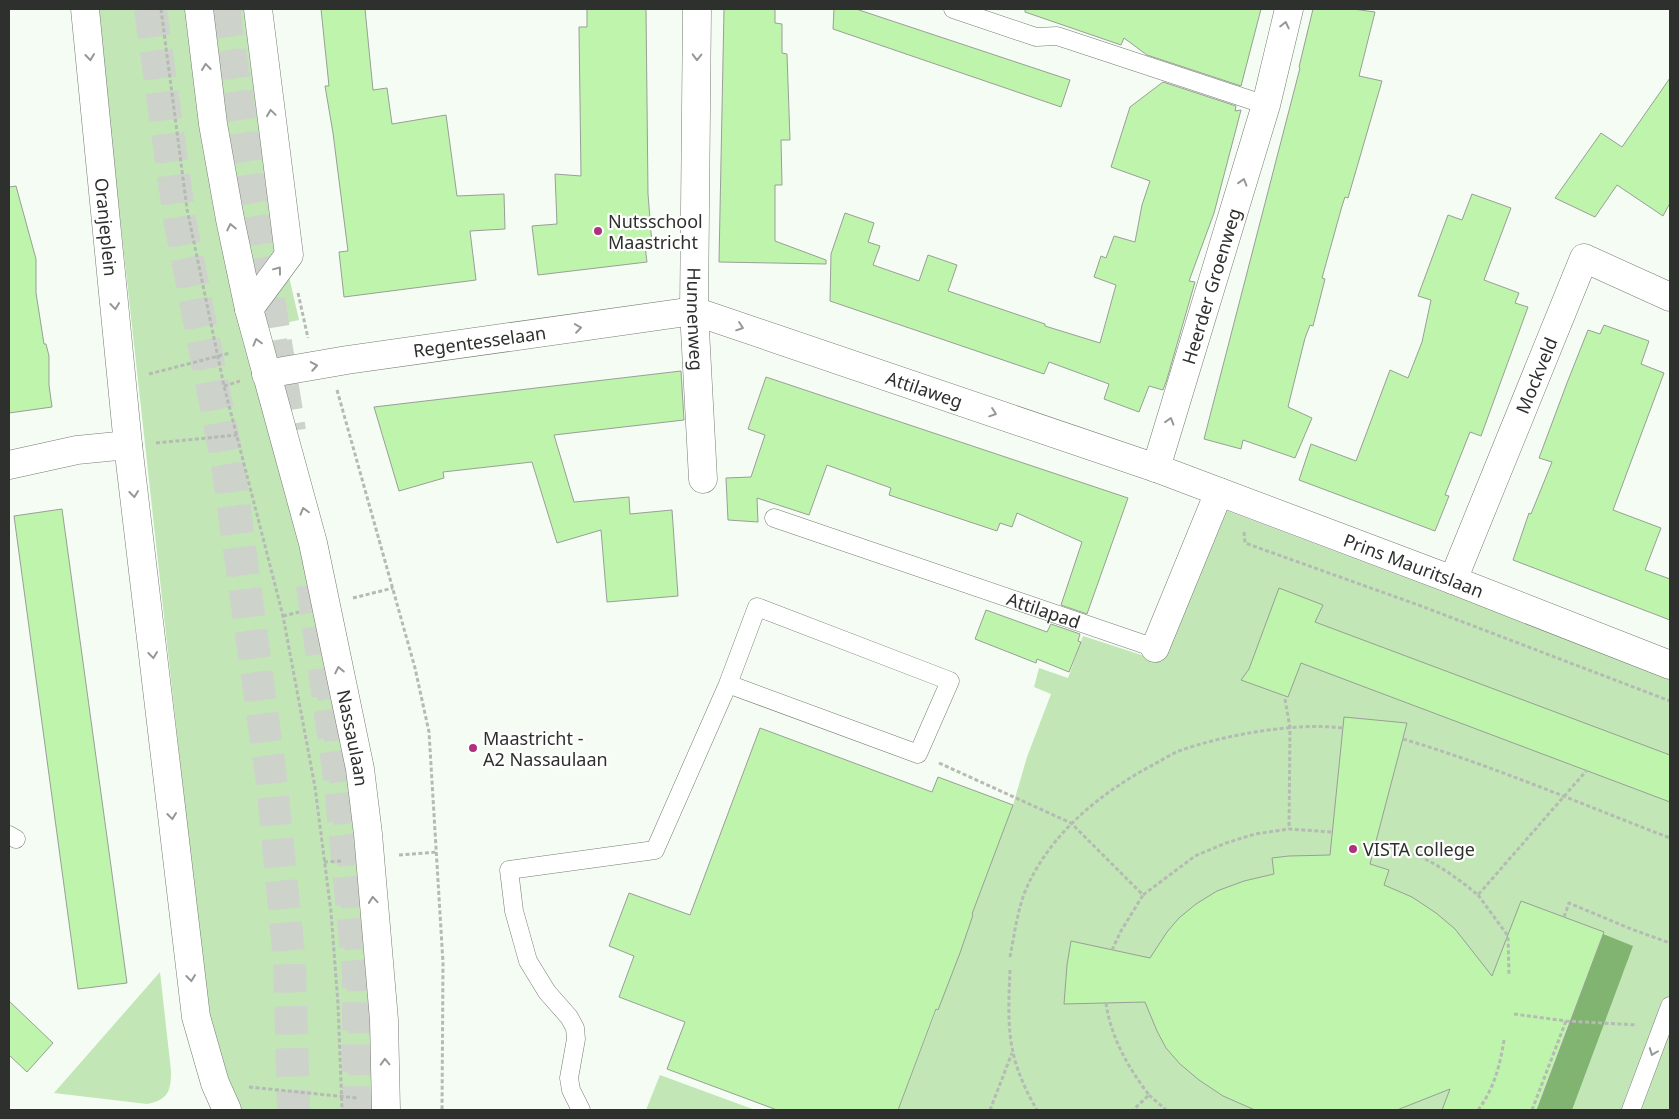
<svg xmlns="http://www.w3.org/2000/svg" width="1679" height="1119" font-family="'Noto Sans',sans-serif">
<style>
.green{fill:#c2e6b6}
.water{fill:#81b470}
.building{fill:#bff4ad;stroke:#999f97}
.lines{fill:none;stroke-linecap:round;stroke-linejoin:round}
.trunk-tunnel{stroke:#cdd3cb;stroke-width:28;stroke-dasharray:28 14;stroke-linecap:butt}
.motorway-tunnel{stroke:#cdd3cb;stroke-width:28;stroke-dasharray:28 14;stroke-linecap:butt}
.service-casing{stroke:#767c74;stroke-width:19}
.minor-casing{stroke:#767c74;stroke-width:29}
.path{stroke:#b5bbb4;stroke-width:3;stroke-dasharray:4 2.5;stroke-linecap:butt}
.service{stroke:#fff;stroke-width:18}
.minor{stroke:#fff;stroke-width:28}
.oneway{stroke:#969896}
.poi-dot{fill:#af307c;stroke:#fff;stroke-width:2}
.labels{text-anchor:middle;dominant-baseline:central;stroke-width:4.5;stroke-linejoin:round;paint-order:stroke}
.poi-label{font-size:18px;fill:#2e302d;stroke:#fff;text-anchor:start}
.street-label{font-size:18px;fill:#2e302d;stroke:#fff}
</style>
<rect width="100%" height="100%" fill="#f5fcf3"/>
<g class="green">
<path d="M97 9H250L281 242 299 320 247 331 334 674 359 850 374 1006 373 1110H237L209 1024Z"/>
<path d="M1220 508 1670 677V1110H898L973 915 972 914 1013 805 1027 757 1051 694 1034 687 1039 668 1068 678 1083 636 1157 660Z"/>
<path d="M160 972 171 1071C171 1091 168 1100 147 1104L54 1093Z"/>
<path d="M660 1075 755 1110H646Z"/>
</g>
<path class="water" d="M1603 934 1633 946 1572 1110H1537Z"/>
<g class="building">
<path d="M321 9H365L373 90 387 88 392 124 446 115 457 196 504 194 505 229 470 231 476 280 344 297 339 252 348 251 333 133 325 86H329Z"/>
<path d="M587 9H646L648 194 652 245 645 246 647 262 538 275 532 226 557 224 555 174 581 176 579 27H587Z"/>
<path d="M724 9H775V23L782 24V53L787 54 790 140H781L782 185H775V241L826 260V264L719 262Z"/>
<path d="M834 9H856L1070 80 1061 107 833 29Z"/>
<path d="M1025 9H1261L1241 86 1147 55 1124 38 1121 45 1025 12Z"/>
<path d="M1313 9H1353L1375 12 1359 76 1382 81 1348 198 1345 197 1342 206 1322 278 1325 279 1313 326 1310 325 1305 338 1288 407 1312 418 1295 458 1243 440 1241 449 1204 439 1300 68 1299 67Z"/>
<path d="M1670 78V203L1663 216 1617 185 1595 217 1555 198 1601 133 1622 147Z"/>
<path d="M1163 82 1236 106 1235 111 1241 110 1214 213 1189 281 1195 282 1167 379 1163 390 1149 386 1139 412 1104 399 1109 384 1049 362 1044 374 830 301 831 254 845 213 874 223 868 242 880 246 873 265 919 281 928 255 957 265 948 291 1045 324V326L1100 343 1116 285 1094 277 1101 256 1106 258 1114 236 1135 242 1142 205 1150 181 1111 167 1130 107Z"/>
<path d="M16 186 36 259V293L44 344H46L49 356V385L52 407 9 413V187Z"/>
<path d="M1472 194 1511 208 1484 280 1519 293 1515 303 1528 307 1481 436 1470 432 1445 495 1449 496 1435 531 1299 480 1311 444 1356 461 1390 370 1408 378 1422 342 1431 300 1418 296 1448 215 1462 220Z"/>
<path d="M1604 325 1649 341 1641 364 1664 373 1613 510 1661 528 1645 570 1670 579V620L1513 560 1529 513 1531 514 1552 462 1539 458 1567 383 1588 330 1600 334Z"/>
<path d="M681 371 684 420 554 435 574 502 629 497 630 514 672 510 678 596 607 602 601 530 557 543 532 462 443 472 444 478 399 491 374 407Z"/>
<path d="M766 377 1128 498 1087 614 1061 605 1082 542 1017 513 1012 527 1000 523 997 531 889 495 891 488 827 465 809 515 757 498 758 522 728 520 726 478 751 477 765 435 748 429Z"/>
<path d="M62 509 127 983 78 989 14 516Z"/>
<path d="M1279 588 1323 605 1315 622 1670 755V802L1301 663 1288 697 1241 680 1249 669Z"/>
<path d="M986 610 1047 632 1051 624 1080 634 1078 641 1081 642 1069 672 1037 659 1036 663 975 639Z"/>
<path d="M1344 717 1407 723 1370 864 1389 870 1384 885 1412 897 1436 913 1455 929 1492 976 1521 901 1604 932 1537 1110H1442L1450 1089 1397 1110H1255L1223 1096 1199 1080 1180 1064 1166 1048 1157 1031 1145 1002 1064 1004 1067 965 1071 941 1150 958 1167 932 1179 918 1196 904 1217 891 1244 881 1274 874 1272 858 1289 856 1330 855Z"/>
<path d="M760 728 932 792 938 777 1013 805 972 914 973 915 960 953 938 1010 936 1009 898 1110H777L667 1069 685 1022 619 997 634 956 609 946 629 893 690 915Z"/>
<path d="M9 1001 53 1043 27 1072 9 1055Z"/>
</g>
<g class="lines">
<g class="trunk-tunnel">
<path d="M148 9 177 218 225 465 270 783 287 960 291 1110"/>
<path d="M227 9 228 25 292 431"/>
<path d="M328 671 343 777 361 973 362 1110"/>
</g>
<g class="motorway-tunnel">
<path d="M153 9 182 218 231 466 273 778 292 963 296 1110"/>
<path d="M219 9 281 389"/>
<path d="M310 585 338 785 356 973V1110"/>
</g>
<g class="service-casing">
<g id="service">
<path d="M953 9 1036 37 1057 36 1266 105"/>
<path id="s1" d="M774 518 1155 648"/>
<path d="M9 835 16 839"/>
<path d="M581 1110 571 1090 569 1078 576 1039 575 1028 569 1017 547 992 528 961 514 911 509 870 655 850 728 684 918 754 950 681 757 607 728 684"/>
<path d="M1631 1110 1670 1006"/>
</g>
</g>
<g class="minor-casing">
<g id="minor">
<path id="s2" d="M85 9 128 445 196 1017 215 1083 227 1110"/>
<path id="s3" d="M199 9 213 124 230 219 249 309 313 543 360 769 368 834 384 1020 386 1110"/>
<path id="s4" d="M697 9 694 311 703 479"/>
<path d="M249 309 289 255 258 9"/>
<path id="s5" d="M266 374 347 360 694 311 1156 468 1453 580 1670 665"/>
<path d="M9 465 77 450 128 445"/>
<path id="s6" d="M1156 468 1266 105 1289 9"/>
<path id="s7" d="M1453 580 1584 258 1670 297"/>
<path d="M1155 648 1219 492"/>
</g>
</g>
<g class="path">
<path d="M161 9 187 209 224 386 283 616 315 787 331 912 338 1004 342 1110"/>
<path d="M298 293 308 338"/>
<path d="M149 374 230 353"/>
<path d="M224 386 240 381"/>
<path d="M337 390 415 668 429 732 443 963 442 1110"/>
<path d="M156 443 237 435"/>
<path d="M1244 532 1245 543 1421 606 1670 701"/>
<path d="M353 598 393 588"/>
<path d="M283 616 299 612"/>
<path d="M1285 699 1290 728 1289 829"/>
<path d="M1403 739C1494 766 1581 804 1670 838"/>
<path d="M939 763 1071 823 1143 895 1195 856 1226 843 1255 834 1289 829 1332 832"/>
<path d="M1376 842C1419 852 1444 867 1478 895L1587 770"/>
<path d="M399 855 437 852"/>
<path d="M324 862 341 861"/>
<path d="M1478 895 1508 936 1509 976"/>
<path d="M1564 917 1569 903 1631 929 1670 943"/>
<path d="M1112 950 1121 931 1143 895"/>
<path d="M1010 957C1014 936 1017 914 1024 894 1047 837 1096 796 1149 767 1159 762 1169 755 1179 751 1223 735 1296 722 1343 728"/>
<path d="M1010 970C1009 997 1007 1026 1013 1052 1017 1072 1027 1093 1037 1110"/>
<path d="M1106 1003C1111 1038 1128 1067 1149 1095L1133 1110"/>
<path d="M1514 1014 1566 1021 1637 1025"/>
<path d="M249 1087 357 1098"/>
<path d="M1149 1095 1166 1110"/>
<path d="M990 1110 1012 1053"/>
<path d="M1478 1110C1494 1089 1500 1065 1504 1040"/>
<path d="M1532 1110 1566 1021"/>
</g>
<use href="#service" class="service"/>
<use href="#minor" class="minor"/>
</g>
<defs><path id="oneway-chevron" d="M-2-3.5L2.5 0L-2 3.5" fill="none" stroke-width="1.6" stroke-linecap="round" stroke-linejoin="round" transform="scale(1.25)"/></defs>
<g class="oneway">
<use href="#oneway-chevron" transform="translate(1285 25) rotate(-77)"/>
<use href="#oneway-chevron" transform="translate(90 57) rotate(84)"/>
<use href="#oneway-chevron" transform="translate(697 57) rotate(91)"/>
<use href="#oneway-chevron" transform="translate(206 67) rotate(-97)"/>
<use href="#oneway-chevron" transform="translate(271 113) rotate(-98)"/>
<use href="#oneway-chevron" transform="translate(1243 182) rotate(-73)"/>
<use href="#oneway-chevron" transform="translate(231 227) rotate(-102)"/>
<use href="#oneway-chevron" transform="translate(278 270) rotate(-53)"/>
<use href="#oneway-chevron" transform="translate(115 306) rotate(84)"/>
<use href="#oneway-chevron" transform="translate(740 327) rotate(19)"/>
<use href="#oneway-chevron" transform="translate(578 328) rotate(-8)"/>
<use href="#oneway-chevron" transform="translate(257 342) rotate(-105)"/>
<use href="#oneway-chevron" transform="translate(314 366) rotate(-10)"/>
<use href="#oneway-chevron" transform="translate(993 413) rotate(19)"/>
<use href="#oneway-chevron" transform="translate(1170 421) rotate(-73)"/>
<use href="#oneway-chevron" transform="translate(134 494) rotate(83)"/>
<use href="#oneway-chevron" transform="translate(304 511) rotate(-106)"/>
<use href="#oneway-chevron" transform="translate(153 655) rotate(83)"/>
<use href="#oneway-chevron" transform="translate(339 670) rotate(-102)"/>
<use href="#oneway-chevron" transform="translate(172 816) rotate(83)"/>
<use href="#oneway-chevron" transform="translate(373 900) rotate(-95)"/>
<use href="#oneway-chevron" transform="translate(191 978) rotate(83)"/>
<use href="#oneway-chevron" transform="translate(1653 1052) rotate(111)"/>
<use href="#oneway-chevron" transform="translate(385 1062) rotate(-92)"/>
</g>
<g class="poi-dot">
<circle cx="598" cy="231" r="5"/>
<circle cx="473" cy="748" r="5"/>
<circle cx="1353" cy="849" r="5"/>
</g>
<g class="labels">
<g class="poi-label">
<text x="608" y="221">Nutsschool<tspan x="608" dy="21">Maastricht</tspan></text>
<text x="483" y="738">Maastricht -<tspan x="483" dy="21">A2 Nassaulaan</tspan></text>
<text x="1363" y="849">VISTA college</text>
</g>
<g class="street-label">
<text stroke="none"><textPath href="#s2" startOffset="219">Oranjeplein</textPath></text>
<text stroke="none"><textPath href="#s6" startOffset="190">Heerder Groenweg</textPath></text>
<text stroke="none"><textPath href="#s4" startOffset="310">Hunnenweg</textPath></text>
<text stroke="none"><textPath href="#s5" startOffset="216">Regentesselaan</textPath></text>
<text stroke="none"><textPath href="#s7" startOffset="221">Mockveld</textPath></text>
<text stroke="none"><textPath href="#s5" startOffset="676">Attilaweg</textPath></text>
<text stroke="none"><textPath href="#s5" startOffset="1196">Prins Mauritslaan</textPath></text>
<text stroke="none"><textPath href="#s1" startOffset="285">Attilapad</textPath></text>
<text stroke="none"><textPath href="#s3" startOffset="746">Nassaulaan</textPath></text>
</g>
</g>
<rect width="1679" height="1119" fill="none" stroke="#2e302d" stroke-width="20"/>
</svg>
